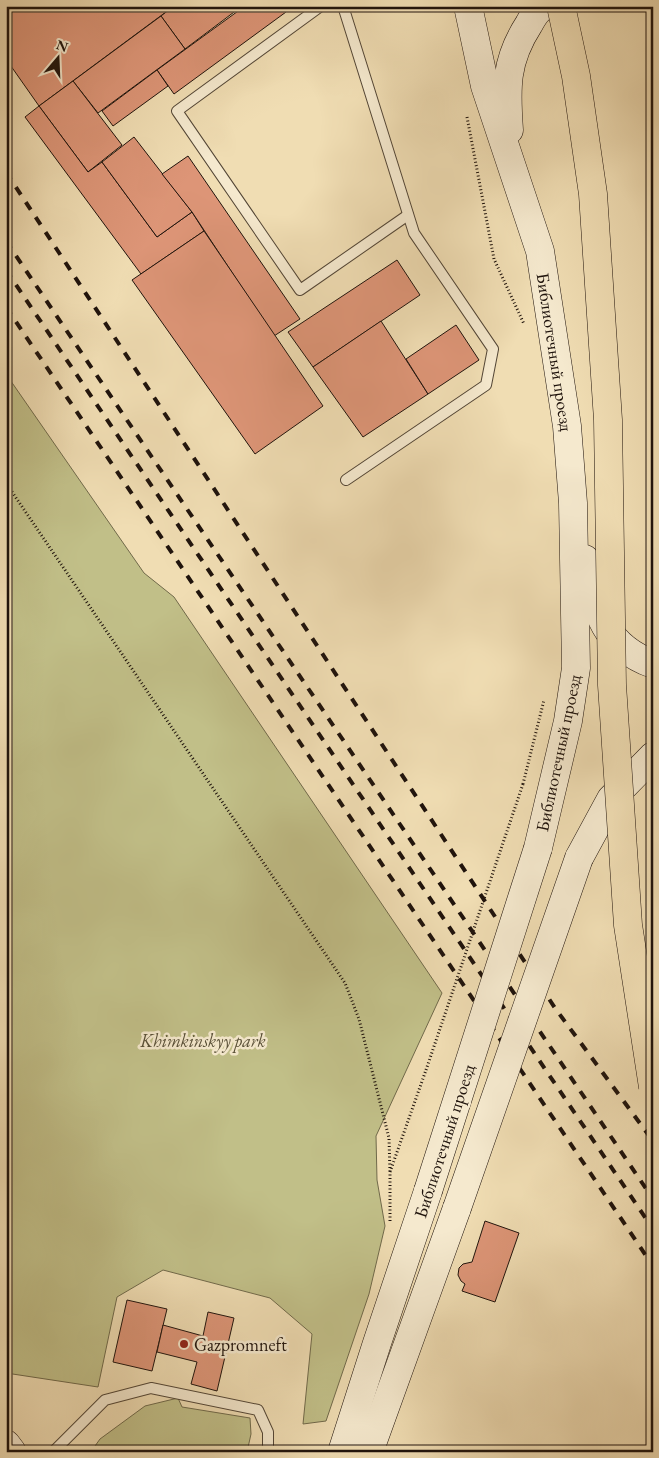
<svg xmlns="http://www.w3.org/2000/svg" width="659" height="1458" font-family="'EB Garamond',serif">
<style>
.green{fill:#c1bf88;stroke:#70694a}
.building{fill:#dd9577;stroke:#1f130c}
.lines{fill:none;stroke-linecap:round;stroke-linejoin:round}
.lane-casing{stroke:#534636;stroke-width:12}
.secondary-casing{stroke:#1f130c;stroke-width:29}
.path{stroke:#1f130c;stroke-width:3;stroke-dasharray:1 2.5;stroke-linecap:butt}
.lane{stroke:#f5e9ce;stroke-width:10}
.secondary{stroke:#f5e9ce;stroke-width:28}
.rail{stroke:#1f130c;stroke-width:4;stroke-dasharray:9 9;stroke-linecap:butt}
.secondary-bridge-casing{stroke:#1f130c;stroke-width:29;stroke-linecap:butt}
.primary-bridge-casing{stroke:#1f130c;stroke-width:29;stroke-linecap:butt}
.path-bridge{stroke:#1f130c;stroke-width:3;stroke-dasharray:1 2.5;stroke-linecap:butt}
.secondary-bridge{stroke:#f5e9ce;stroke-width:28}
.primary-bridge{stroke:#f0ddb3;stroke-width:28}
.poi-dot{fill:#8f2418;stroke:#f5e9ce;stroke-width:2}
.labels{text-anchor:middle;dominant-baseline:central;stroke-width:5;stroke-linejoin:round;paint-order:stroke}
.street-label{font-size:18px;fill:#1f130c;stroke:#f5e9ce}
.park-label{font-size:18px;font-style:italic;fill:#584f37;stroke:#f5e9ce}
.poi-label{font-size:18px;fill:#1f130c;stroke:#f5e9ce;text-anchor:start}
</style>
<rect width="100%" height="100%" fill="#f0ddb3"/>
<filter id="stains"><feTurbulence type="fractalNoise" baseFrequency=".004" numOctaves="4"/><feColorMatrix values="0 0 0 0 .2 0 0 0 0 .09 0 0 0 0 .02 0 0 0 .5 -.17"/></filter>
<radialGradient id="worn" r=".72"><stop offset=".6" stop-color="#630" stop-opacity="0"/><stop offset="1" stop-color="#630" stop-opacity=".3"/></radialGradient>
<g class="green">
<path d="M6 374 144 573 174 597 442 993 376 1136 377 1180 385 1226 369 1294 326 1421 303 1424 312 1334 270 1298 163 1270 117 1297 98 1387 6 1373Z"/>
<path d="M178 1398 182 1407 250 1418 251 1434 247 1452H97L95 1446 100 1439 145 1406Z"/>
</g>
<g class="building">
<path d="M6 6H174L39 106 6 59Z"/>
<path d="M174 6H242L185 49 161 16Z"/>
<path d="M245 6H281L286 12 174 94 157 70Z"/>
<path d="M161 16 185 49 98 113 73 81Z"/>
<path d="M157 70 168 86 113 126 102 111Z"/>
<path d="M73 81 122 145 88 172 39 106Z"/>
<path d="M39 106 88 172 102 162 157 237 192 212 204 231 141 274 25 117Z"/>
<path d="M134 137 192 212 157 237 102 162Z"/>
<path d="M188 156 300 319 274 336 192 212 162 174Z"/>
<path d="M204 231 323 406 255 454 132 280Z"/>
<path d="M397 260 420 295 313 367 288 332Z"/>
<path d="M381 321 428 394 363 437 313 367Z"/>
<path d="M456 325 479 360 428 394 406 359Z"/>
<path d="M485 1221 519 1233 495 1302 462 1291 465 1284 461 1281 458 1275 459 1268 463 1264 472 1262Z"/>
<path d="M127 1300 167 1309 152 1371 113 1362Z"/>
<path d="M208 1312 234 1318 217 1391 191 1384 197 1362 157 1352 163 1325 203 1336Z"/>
</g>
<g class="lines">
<g class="lane-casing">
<g id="lane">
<path d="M321 6 177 111 300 290 408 215"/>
<path d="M343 6 414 233 493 349 486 385 346 480"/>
<path d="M53 1452 105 1400 151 1388 258 1410 268 1432V1452"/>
</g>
</g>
<g class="secondary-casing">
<g id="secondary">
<path id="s1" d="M468 6 485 86 540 251 567 426 573 503 576 668 568 721 538 848"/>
<path d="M509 130C506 88 505 61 529 24 533 17 536 10 544 6"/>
<path d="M585 559C596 607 601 645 653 664"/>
<path d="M579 858 611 799 653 756"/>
<path d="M6 1444 12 1452"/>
<path d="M342 1452 377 1343 428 1191"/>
<path d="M369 1452 457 1208"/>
</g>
</g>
<g class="path">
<path d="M467 117 494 259 524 324"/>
<path d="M6 483 345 983 359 1019 389 1138 390 1172"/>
<path d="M523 784 544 700"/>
<path d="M390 1221V1172L426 1070"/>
</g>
<use href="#lane" class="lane"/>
<use href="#secondary" class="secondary"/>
<g class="rail">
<path d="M6 172 555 1008 653 1141"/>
<path d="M6 241 653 1199"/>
<path d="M6 270 653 1229"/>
<path d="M6 307 653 1266"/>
</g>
<g class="secondary-bridge-casing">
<g id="secondary-bridge">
<path d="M428 1191 538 848"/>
<path d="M457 1208 579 858"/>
</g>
</g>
<g class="primary-bridge-casing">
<path id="primary-bridge" d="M561 6 576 76 593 194 608 420 612 685 628 925 653 1087"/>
</g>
<path class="path-bridge" d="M426 1070 523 784"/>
<use href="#secondary-bridge" class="secondary-bridge"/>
<use href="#primary-bridge" class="primary-bridge"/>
</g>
<circle class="poi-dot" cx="184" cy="1344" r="5"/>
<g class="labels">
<g class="street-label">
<text stroke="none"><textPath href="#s1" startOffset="358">Библиотечный проезд</textPath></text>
<text transform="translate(558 753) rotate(-78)">Библиотечный проезд</text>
<text transform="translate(444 1141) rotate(-72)">Библиотечный проезд</text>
</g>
<g class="park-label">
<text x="203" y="1040">Khimkinskyy park</text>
</g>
<g class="poi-label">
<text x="194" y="1344">Gazpromneft</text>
</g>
</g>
<rect width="659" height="1458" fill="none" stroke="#f0ddb3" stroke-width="25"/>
<rect x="8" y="8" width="644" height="1443" fill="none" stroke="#1f130c" stroke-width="2.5"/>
<rect x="12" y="12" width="634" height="1433" fill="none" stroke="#1f130c"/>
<g transform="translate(58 58) rotate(19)" stroke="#f5e9ce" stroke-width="4" paint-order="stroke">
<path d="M0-4L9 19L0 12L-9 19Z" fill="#1f130c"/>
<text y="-8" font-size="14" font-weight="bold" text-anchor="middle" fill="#1f130c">N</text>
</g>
<rect width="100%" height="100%" filter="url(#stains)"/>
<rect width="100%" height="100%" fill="url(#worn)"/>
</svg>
